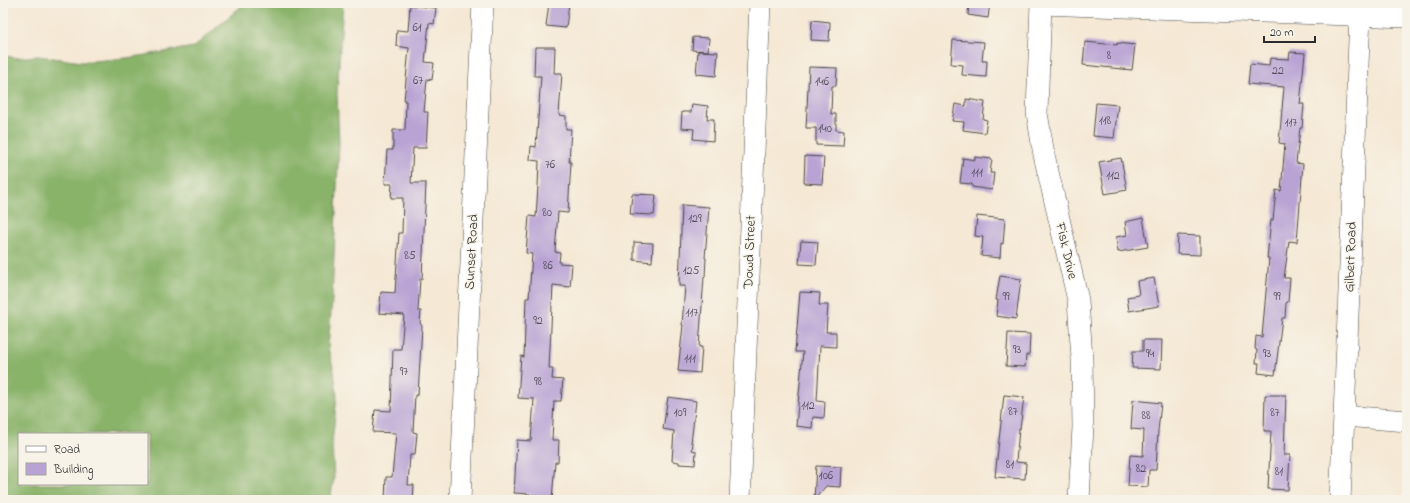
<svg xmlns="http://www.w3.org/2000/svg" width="1410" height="503" font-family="'Indie Flower',sans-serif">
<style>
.forest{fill:#8ab36b;stroke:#5a6f4b;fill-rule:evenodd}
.building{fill:#b9a3d4}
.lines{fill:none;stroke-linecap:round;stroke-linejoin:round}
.minor-casing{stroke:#494744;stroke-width:22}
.minor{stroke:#fff;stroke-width:21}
.labels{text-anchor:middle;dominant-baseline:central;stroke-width:3;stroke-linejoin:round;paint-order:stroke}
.number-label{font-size:12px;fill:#4e4955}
.street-label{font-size:14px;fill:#2b2b2b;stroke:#f7f3e8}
</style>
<rect width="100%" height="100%" fill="#f7f3e8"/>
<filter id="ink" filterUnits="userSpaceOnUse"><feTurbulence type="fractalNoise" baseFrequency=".025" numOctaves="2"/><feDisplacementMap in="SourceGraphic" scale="8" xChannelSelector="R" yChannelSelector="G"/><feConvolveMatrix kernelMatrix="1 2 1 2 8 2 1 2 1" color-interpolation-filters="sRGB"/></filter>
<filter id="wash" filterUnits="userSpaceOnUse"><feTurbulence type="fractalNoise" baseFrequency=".012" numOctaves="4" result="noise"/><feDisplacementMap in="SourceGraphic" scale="16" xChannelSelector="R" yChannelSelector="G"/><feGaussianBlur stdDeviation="0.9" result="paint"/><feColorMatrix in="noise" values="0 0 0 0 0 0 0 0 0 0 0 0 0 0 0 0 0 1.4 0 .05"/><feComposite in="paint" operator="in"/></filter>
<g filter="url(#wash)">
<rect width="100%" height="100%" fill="#f5e8d4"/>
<path class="forest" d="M245 3H343L337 93 339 143 332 300 328 348 334 371 337 396 332 443 334 478 330 500H3V55L15 58 38 56 82 62 127 58 194 47ZM19 434H147V484H19Z"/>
<g id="blocks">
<g class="building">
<path d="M549 3H569L566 28 546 26Z"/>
<path d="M969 3H990L988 18 968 15Z"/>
<path d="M410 5 436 8 434 24 429 23 425 62 434 63 432 80 427 79 424 112H428L426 148H413L411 183H426L422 279 420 278 418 311H421L420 323 422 326 418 395H415L413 432 417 433 415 455H410L408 485H414L413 500H385L386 477H392L396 433 373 432 375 410 391 411 393 349H401L404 315 379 313 381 292 395 293 399 233H402L403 198H391L392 184H385L387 150H393V130H405L406 101H404L409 48 396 46 397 30 408 31Z"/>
<path d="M812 20 830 22 829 41 811 40Z"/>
<path d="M693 37 709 38 708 51 692 50Z"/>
<path d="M953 40 984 42 982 61H987L986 77 962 75 963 65 951 64Z"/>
<path d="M1085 42 1117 45V43L1135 45 1132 70 1083 65Z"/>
<path d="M535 47H555L554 73H562L559 115 566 116V129H571L569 162H571L568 213 558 212 555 252 560 253 559 263 572 264 570 287 553 285 549 369H553L552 379 563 380 561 401H554L552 440H559L558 462H555L552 500H529L530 494 514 493 517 440 531 441 534 399 518 398 521 356 524 357 526 298H529L532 254 526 253 529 216 536 217 538 186 539 161 530 160 531 146 536 147 541 76H534Z"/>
<path d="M698 51 718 52 716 76 696 74Z"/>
<path d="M1290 52 1305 53 1300 104H1304L1302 128H1300L1296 163 1303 164 1297 242 1289 241 1284 278H1290L1288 302 1286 303 1285 318H1282L1275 375 1258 373 1259 363H1256L1257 350 1255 349 1256 336 1262 337 1269 258H1267L1271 220H1273L1276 190 1281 191 1285 144 1279 143 1284 87 1248 84 1250 64 1269 66 1270 58 1289 59Z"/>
<path d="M809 67 837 68 836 86H832L831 114H836V130L844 131 843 146 816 145V128H806Z"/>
<path d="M966 99 985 102 983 119 987 120 985 133 963 130 964 122 952 121 955 104 966 106Z"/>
<path d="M1096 103 1118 105 1114 138 1093 136Z"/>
<path d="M692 104 708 106 707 119H714L713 141 693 139 694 129 681 128 682 112H691Z"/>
<path d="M805 156 824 157 822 184 804 183Z"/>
<path d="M975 157 992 159 990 173H994L992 190 972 187V184L960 183 963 158 975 160Z"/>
<path d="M1121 158 1127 190 1105 194 1099 162Z"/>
<path d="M632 194 656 195 654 215 630 214Z"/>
<path d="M682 205 709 207 705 258H706L705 277H704L699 347H702L700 373 678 371 683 325H682L685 286H679Z"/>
<path d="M977 216 1005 219 1003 244 1001 243 1000 258 981 256 983 237 975 236Z"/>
<path d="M1143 218 1148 247 1118 252 1116 237 1127 235 1125 222Z"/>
<path d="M1178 235 1200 236V255L1177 254Z"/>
<path d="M801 241 818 242 816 265 799 264Z"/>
<path d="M634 242 653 243 652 262 634 260Z"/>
<path d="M1000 276 1021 279 1016 319 996 316 998 300H996Z"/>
<path d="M1154 278 1159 306 1129 311 1127 297 1139 295 1137 281Z"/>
<path d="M800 292 820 293 819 305H828L826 332H836V347L820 346 817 401 825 402 824 418 813 417 812 428 796 426 803 352H795Z"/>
<path d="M1008 333 1030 334 1029 355H1026L1025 367 1006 366Z"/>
<path d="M1143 340H1162L1161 369 1132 368 1133 351H1143Z"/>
<path d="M1004 395 1024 397 1020 429H1019L1016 462 1026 463 1025 479 995 477Z"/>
<path d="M1265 395H1286L1284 455H1290L1288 490 1268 489 1271 431H1264Z"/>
<path d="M668 397 696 401 691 443H693L692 450 696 451 695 465 679 464V462L672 461 674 431 663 429Z"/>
<path d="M1133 400 1161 403 1158 431 1156 470H1149L1148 487 1128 486 1130 455 1143 456 1144 430 1131 429Z"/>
<path d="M816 466 841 467 840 487 826 486 814 500Z"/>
</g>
</g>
</g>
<g filter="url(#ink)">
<use href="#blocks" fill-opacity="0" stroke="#494744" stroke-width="1"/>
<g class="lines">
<g class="minor-casing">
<g id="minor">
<path d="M1041 3 1037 113 1044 155 1078 300 1082 359 1083 427 1079 500"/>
<path d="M1041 4 1407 17"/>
<path d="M1344 416 1407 421"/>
<path d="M460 500 483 3"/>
<path d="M740 500 760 3"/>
<path d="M1340 500 1344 416 1360 15"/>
</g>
</g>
<use href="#minor" class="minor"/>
</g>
</g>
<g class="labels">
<g class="number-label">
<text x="417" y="28">61</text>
<text x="1109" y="56">8</text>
<text x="1278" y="71">22</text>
<text x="418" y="81">67</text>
<text x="822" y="82">146</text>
<text x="1105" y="121">118</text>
<text x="1291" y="123">117</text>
<text x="825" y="129">140</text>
<text x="550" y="165">76</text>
<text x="977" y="173">111</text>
<text x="1113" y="176">112</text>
<text x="547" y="213">80</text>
<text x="695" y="219">129</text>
<text x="410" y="256">85</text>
<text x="548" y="266">86</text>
<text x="691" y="271">125</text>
<text x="1006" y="297">99</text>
<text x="1277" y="297">99</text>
<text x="692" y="313">117</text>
<text x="538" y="321">92</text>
<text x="1017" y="350">93</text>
<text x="1150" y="354">94</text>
<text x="1267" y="354">93</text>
<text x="690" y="359">111</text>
<text x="404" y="372">97</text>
<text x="538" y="382">98</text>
<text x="808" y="406">112</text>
<text x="1013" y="412">87</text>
<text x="680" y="413">109</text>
<text x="1275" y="413">87</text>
<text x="1146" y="416">88</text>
<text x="1010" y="465">81</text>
<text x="1141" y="469">82</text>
<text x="1279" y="472">81</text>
<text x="826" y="476">106</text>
</g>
<g class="street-label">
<text transform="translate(1066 251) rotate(77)">Fisk Drive</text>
<text transform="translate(472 252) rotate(-87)">Sunset Road</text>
<text transform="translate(750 252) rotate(-88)">Dowd Street</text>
<text transform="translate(1351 257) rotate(-88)">Gilbert Road</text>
</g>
</g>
<rect width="1410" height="503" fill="none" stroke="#f7f3e8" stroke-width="16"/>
<rect x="18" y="433" width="130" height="52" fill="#f7f3e8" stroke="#a5a39c"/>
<rect x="26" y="446" width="20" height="6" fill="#ffffff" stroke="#a5a39c"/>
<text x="54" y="453" font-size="12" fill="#2b2b2b">Road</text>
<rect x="26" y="463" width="20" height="12" fill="#b9a3d4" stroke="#a5a39c"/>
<text x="54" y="473" font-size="12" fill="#2b2b2b">Building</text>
<path d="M1264 36v6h51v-6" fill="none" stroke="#2b2b2b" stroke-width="2"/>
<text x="1270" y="36" font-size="12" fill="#2b2b2b" stroke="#f7f3e8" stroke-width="3" paint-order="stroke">20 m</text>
</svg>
